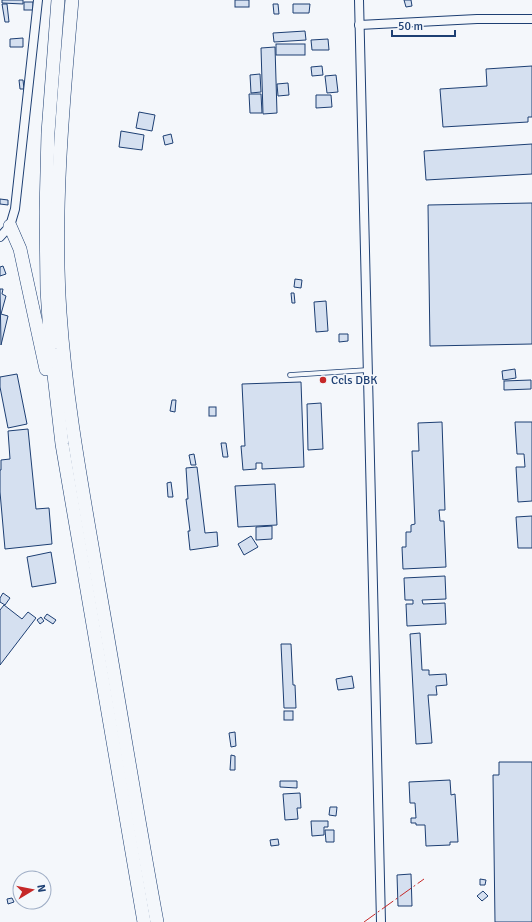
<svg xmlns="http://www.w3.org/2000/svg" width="532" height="922" font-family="Signika,sans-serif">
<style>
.building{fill:#d5e0f0;stroke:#1d3f73}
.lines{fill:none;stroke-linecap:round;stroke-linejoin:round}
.service-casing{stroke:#1d3f73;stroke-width:5.5}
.minor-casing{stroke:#1d3f73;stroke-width:10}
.trunk-casing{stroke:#1d3f73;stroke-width:14}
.service{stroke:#f4f7fb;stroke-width:4}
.minor{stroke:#f4f7fb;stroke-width:8}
.trunk{stroke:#f4f7fb;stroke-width:13}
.power{stroke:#c62828;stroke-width:1;stroke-dasharray:14 3 2 3;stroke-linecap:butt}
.poi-dot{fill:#c62828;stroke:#f4f7fb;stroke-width:1.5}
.labels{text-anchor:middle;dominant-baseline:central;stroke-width:3;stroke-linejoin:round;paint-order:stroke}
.poi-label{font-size:12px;fill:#1d3f73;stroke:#f4f7fb;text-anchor:start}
</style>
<rect width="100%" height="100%" fill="#f4f7fb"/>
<g class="building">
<path d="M2 0H23V4L2 3Z"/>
<rect x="235" y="0" width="14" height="7"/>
<path d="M404 0H411L412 6 406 7Z"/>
<rect x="24" y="2" width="9" height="8"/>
<path d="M2 4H7L9 22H5Z"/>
<path d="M273 4H278L279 14H274Z"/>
<path d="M293 4H310L309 13H293Z"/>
<path d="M305 31 306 40 274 42 273 33Z"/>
<path d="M23 38V47H10V39Z"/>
<path d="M328 39 329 50H312L311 40Z"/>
<rect x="276" y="44" width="29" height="11"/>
<path d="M275 47 277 113 263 114 261 48Z"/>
<path d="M322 66 323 75 312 76 311 67Z"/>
<path d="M532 66V117H528V122L443 127 440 89 487 86 486 69Z"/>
<path d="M260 74 261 92 251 93 250 75Z"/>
<path d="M336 75 338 92 327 93 325 76Z"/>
<path d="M19 80H23L24 89H20Z"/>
<path d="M288 83 289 95 278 96 277 84Z"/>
<path d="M249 94H261L262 113H250Z"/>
<path d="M316 95H331L332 107 316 108Z"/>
<path d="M139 112 155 115 152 131 136 128Z"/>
<path d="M121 131 144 135 142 150 119 147Z"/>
<path d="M171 134 173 143 165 145 163 136Z"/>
<path d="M532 144V174L426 180 424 151Z"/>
<path d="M0 199 8 200V205L0 204Z"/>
<path d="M532 203V344L430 346 428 205Z"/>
<path d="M3 266 6 274 0 276V267Z"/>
<path d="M295 279 302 280 301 288 294 287Z"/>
<path d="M0 289H3L2 294 6 296 1 314 8 316 1 345Z"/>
<path d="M291 293H294L295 303H292Z"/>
<path d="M326 301 328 331 316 332 314 302Z"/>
<path d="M339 334H348V341L339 342Z"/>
<path d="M515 369 516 378 503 380 502 371Z"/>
<path d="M17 374 27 424 8 428 0 387V377Z"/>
<path d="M531 380V389L504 390V381Z"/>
<path d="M301 382 304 467 262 469V463H256V469L243 470 241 446H245L242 384Z"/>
<path d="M172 400H176L175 412 170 411Z"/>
<path d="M321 403 323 449 308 450 307 404Z"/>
<rect x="209" y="407" width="7" height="9"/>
<path d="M442 422 445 510H439L440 521H444L446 567 403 569 402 547H406V532H411V525L415 524 412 451H419L418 423Z"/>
<path d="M515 422H532V501L518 502 516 467H525L524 454H517Z"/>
<path d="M28 429 36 509 49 508 52 544 5 549 0 492V470H1V460L10 459 8 431Z"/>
<path d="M221 443H226L228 457H223Z"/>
<path d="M194 454 196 465H191L189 455Z"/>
<path d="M197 467 205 533 217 532 218 546 190 550 188 531H190L186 499H188L186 468Z"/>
<path d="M171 482 173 497H168L167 483Z"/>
<path d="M275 484 277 525 238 527 235 486Z"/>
<path d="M532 516V548H518L516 517Z"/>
<path d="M272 526V539L256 540V527Z"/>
<path d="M251 536 258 547 244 555 238 544Z"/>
<path d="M51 552 56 583 32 587 27 557Z"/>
<path d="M445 576 446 599 422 600 423 604 445 603 446 624 407 626 406 604H413V600H405L404 578Z"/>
<path d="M3 593 10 598 5 605 0 602V598Z"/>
<path d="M4 605 22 619 28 612 36 618 0 665V610Z"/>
<path d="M47 614 56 620 53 624 44 618Z"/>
<path d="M41 617 44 621 40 624 37 620Z"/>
<path d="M420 633 422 670H429V675L446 674 447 685 436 686 437 695H428L432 743 416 744 410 634Z"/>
<path d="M281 644H291L293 685H295L296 708H284Z"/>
<path d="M352 676 354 688 338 690 336 679Z"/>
<rect x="284" y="711" width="9" height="9"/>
<path d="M235 732 236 746 231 747 229 733Z"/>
<path d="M231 755 235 756V770H230Z"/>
<path d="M499 762H532V922H495L493 775H499Z"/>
<path d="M450 780 451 795 455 794 458 842H450V845L426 846 425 825H416V823H411V818H416L415 803H410L409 782Z"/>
<path d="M280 781H297V788L280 787Z"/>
<path d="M300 793 301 808H297L298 819 285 820 283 794Z"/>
<path d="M330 807H337L336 816 329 815Z"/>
<path d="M311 821H328V827H324V835L312 836Z"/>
<path d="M325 830H334V842H326Z"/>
<path d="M278 839 279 845 271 846 270 840Z"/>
<path d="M411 874 412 906H398L397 875Z"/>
<path d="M480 879 486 880 485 885H480Z"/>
<path d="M483 891 488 896 482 901 477 896Z"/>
<path d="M12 898 14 902 8 904 7 899Z"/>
</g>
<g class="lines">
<g class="service-casing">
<path id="service" d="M290 375 368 370"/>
</g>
<g class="minor-casing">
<g id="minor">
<path d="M359 0 381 922"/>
<path d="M359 25 477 19H532"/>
<path d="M0 237 10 226 15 209 38 0"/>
</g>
</g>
<g class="trunk-casing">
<g id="trunk">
<path d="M58 0 48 133 46 212 47 290 51 349 62 444 144 922"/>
<path d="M72 0C63 103 53 209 60 313 66 403 83 492 98 581 118 695 136 808 157 922"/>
<path d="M10 226 20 249 46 369"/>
</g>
</g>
<use href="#service" class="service"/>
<use href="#minor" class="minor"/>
<use href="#trunk" class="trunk"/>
<path class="power" d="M364 922 424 879"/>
</g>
<circle class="poi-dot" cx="323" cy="380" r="4"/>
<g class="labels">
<g class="poi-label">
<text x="331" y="380">Ccls DBK</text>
</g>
</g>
<g transform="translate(32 890) rotate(80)"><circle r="19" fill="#f4f7fb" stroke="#9eadc5"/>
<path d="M0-3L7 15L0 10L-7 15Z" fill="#c62828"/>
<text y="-6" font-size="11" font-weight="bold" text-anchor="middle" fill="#1d3f73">N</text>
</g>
<path d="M392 30v6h63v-6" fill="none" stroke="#1d3f73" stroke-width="2"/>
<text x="398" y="30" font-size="12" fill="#1d3f73" stroke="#f4f7fb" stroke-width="3" paint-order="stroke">50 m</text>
</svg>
